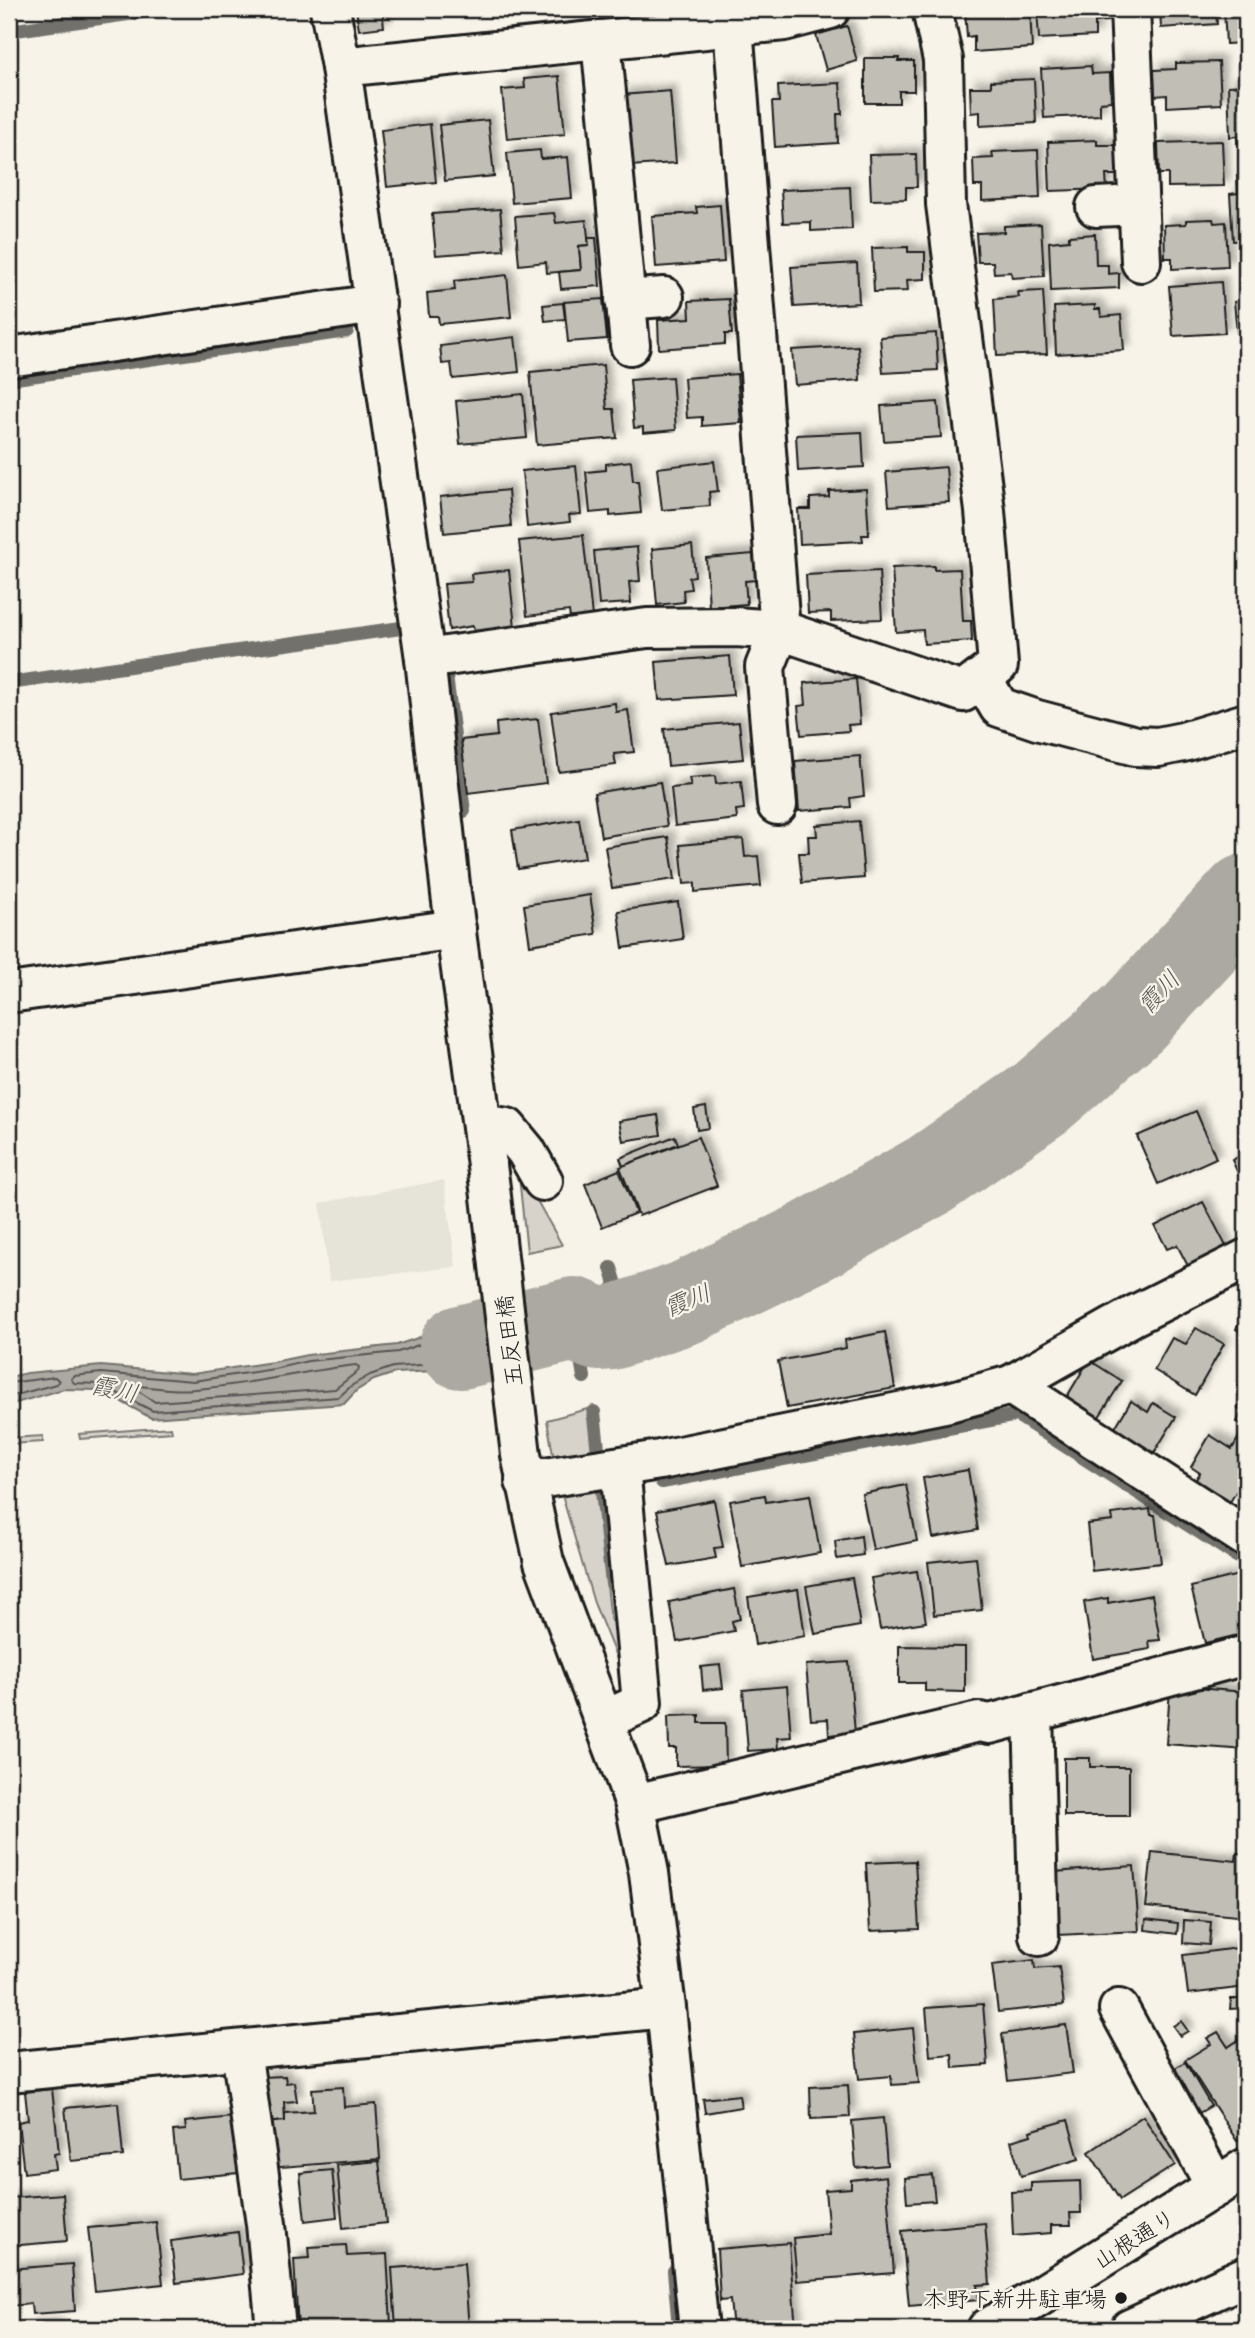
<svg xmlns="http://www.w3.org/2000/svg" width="1255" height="2338" font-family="Mali,'Klee One',sans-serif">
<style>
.built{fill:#e6e3d9}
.green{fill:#d7d3cb;stroke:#7a7874;stroke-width:2}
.water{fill:#aca9a2;stroke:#72716c;stroke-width:2}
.pier{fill:#f7f3e8}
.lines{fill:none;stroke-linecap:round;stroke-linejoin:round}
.shore{stroke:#565452;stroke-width:2}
.stream{stroke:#72716c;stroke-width:14}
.river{stroke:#aca9a2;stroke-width:84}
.building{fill:#c0beb5;stroke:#1c1c1c;stroke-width:2;filter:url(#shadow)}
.minor-casing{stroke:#1c1c1c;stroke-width:44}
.minor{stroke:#f7f3e8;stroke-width:38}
.poi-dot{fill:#1c1c1c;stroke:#f7f3e8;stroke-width:2.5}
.labels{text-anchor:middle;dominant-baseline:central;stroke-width:5;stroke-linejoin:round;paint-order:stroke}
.street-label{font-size:23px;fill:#1c1c1c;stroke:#f7f3e8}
.poi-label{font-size:23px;fill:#1c1c1c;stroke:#f7f3e8;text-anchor:end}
.water-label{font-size:24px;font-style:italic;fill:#565452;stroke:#f7f3e8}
</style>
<defs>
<filter id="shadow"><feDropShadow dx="6" dy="-6" stdDeviation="3.5" flood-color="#0004"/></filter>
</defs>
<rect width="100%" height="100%" fill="#f7f3e8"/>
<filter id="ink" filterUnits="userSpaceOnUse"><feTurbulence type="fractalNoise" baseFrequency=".0143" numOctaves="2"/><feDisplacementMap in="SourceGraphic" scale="14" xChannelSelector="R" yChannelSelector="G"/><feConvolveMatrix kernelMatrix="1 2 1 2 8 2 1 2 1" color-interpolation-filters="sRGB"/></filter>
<g filter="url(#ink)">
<path class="built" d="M444 1180 456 1267 329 1281 320 1203Z"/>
<g class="green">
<path d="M518 1167 562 1245 527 1252Z"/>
<path d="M587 1409 592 1453 554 1460 547 1420Z"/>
<path d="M171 1427 172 1432 80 1439 79 1434Z"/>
<path d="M43 1436V1442L9 1444V1438Z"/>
<path d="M596 1486 611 1621H621L630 1691 594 1603 561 1492Z"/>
</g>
<path class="water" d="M556 1316 574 1319 518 1343 482 1363 463 1364 436 1371 395 1373 374 1380 356 1391 344 1404 151 1418 122 1402 96 1390 64 1389 9 1405V1377L27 1373 101 1366 192 1374 273 1362 307 1355 397 1345 426 1335H450L494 1322Z"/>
<path class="pier" d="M540 1314 543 1337 519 1346 494 1318Z"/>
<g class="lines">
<g class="shore">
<path d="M486 1332 451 1342H427L398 1352 308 1361 274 1369 193 1381 101 1373 74 1376 71 1379 74 1383 99 1384 153 1411 339 1397 351 1386 370 1375 393 1367 434 1364 461 1358 480 1356 488 1352"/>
<path d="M356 1365 359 1367 358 1371 335 1389 155 1402 137 1390 140 1386C158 1388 177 1391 195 1389 249 1385 302 1371 356 1365Z"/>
<path d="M9 1383 55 1377 59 1381 56 1384 9 1397"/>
</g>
<g class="stream">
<path d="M9 31 163 9"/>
<path d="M9 379 347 331"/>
<path d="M446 676 464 811"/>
<path d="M9 683 401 628"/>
<path d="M584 1377 574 1319 580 1308 606 1300 616 1284 611 1268"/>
<path d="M594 1412 598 1448"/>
<path d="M662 1482 1017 1415 1246 1562"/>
<path d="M602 1491 612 1584"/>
<path d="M674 2271 679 2329"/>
</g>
<path class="river" d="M461 1347 574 1319 598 1329 611 1328 685 1303 807 1244 930 1175 1041 1098 1133 1018 1246 896"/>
</g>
<g class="building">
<path d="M356 9H382L384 27 359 30Z"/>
<path d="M986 9H1030L1032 48 974 52V36L967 37 965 10Z"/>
<path d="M1037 9H1106L1107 21 1095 22V36L1039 39Z"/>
<path d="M1160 9H1216L1217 24 1161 28Z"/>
<path d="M1224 9H1246V43L1226 44Z"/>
<path d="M847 26 857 61 826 70 816 35Z"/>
<path d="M865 58H899L898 61H914V91H899V103H865Z"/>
<path d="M1219 62 1221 104 1167 107V95L1155 96 1154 70 1176 69V63Z"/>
<path d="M1091 66 1092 74 1110 73 1111 101 1100 102V115L1044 118 1041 69Z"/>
<path d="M559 76 565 134 507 139 502 90 525 88 524 79Z"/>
<path d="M1034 79 1036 123 980 126V112L971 113 970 87H991V81Z"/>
<path d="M840 83 842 114H837L838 143 775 147 772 102H779L778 86Z"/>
<path d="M1246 85V143H1237V136L1230 137 1228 86Z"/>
<path d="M670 91 676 163 629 166 622 95Z"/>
<path d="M488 120 494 176 445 181 439 125Z"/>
<path d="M430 124 436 182 387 187 381 130Z"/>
<path d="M1097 140V145H1116L1117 175H1106L1107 189 1050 191 1048 142Z"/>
<path d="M1222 141 1224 186 1168 187V174H1159L1158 143Z"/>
<path d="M540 150 541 159 568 157 572 198 512 203 507 153Z"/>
<path d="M1038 150 1040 198 982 201V186H974L973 159 993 158 992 152Z"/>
<path d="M916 154 917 187H906V199L871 200 869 155Z"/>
<path d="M1237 176H1246V240L1233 241 1230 194 1238 193Z"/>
<path d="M850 187 852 229 811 231V222L783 223 781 190Z"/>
<path d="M720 205 724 262 656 267 652 216 697 213 696 207Z"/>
<path d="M500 209 504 250 436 255 432 214Z"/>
<path d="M554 213 556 223 586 220 589 245 579 246 581 270 547 273 546 262 519 265 515 216Z"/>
<path d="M1213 219 1214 223 1226 222 1228 266 1172 269V258H1165L1164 225 1186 224V220Z"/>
<path d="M1041 224 1044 276 1012 278 1011 272 994 273 993 262H978L976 233 1004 232V226Z"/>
<path d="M1095 234 1096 265H1108V274L1119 273V288L1051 291 1049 242 1069 240V236Z"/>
<path d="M588 238H596L600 286 561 289 559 272 581 270 579 246 589 245Z"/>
<path d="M908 247V252H925V279L907 280 908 291 874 292 872 248Z"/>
<path d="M857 263 859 303 794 307 791 267Z"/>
<path d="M507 275 511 317 439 324 438 316H429L427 293 455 290 454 281Z"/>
<path d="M1221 282 1225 333 1173 336 1169 286Z"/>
<path d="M1043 291 1047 354 997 356 994 299 1019 297 1018 292Z"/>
<path d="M603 299 607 339 568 342 564 302Z"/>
<path d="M729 299 732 334H725V344L659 349 658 320 690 318 689 301Z"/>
<path d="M1246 301V352L1239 353 1234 302Z"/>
<path d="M563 303 565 319 545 321 543 305Z"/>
<path d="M1095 305V309H1100L1101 317 1121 315 1124 350 1056 354 1054 307Z"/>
<path d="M936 333 938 370 883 373 880 337Z"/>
<path d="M515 337 519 372 453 379 451 363 442 364 440 346Z"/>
<path d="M858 346 860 380 795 385 792 350Z"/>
<path d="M603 365 607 409H614L617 438 537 445 530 372Z"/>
<path d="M737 374 741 423 702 426V417L687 418 684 378Z"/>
<path d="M672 377 676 430 643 433V427L634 428 630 380Z"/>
<path d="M1242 385H1246V416Z"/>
<path d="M523 394 527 438 460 444 456 401Z"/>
<path d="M938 402 941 437 884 441 881 406Z"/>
<path d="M862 432 864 467 798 471 796 435Z"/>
<path d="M631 461 633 481H638L641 513 610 516V511L590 513 586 472 606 470V464Z"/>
<path d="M714 461 718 491 709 492 710 506 662 510 657 468Z"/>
<path d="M576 466 581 514 569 515 570 522 527 527 522 471Z"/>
<path d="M946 467 949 502 889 506 886 472Z"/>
<path d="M866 489 869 535H862L863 541 800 544 798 509H810V498L829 497V491Z"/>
<path d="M508 490 511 526 444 533 440 497Z"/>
<path d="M583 535 592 616 570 618 569 611 527 616 519 541Z"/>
<path d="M692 545 695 576 689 577 691 589 683 590 684 602 657 605 652 549Z"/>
<path d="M637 547 640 581 629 582 631 603 599 605 594 551Z"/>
<path d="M753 554 756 580 745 581 747 604 709 607 706 558Z"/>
<path d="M934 566V570L960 569 963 621H971L972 641 924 644 923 630 896 632 892 568Z"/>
<path d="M509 570 515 627 474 631 473 626 449 630 444 584 472 582 471 574Z"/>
<path d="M879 571 882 619 831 621V612L808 613 806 575Z"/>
<path d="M730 656 733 695 659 700 656 662Z"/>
<path d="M856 679 860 724 848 725 849 731 801 735 798 706 806 705 804 683Z"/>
<path d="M615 703 616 712 628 710 634 752 614 754 616 765 559 772 551 712Z"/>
<path d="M538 719 546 783 468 793 461 740 497 736 496 723Z"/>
<path d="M739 722 743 759 668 766 664 729Z"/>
<path d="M860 756 864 796 850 798 851 807 799 811 795 761Z"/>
<path d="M715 776 716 784 741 781 744 809 736 810 737 819 675 826 671 788 691 786 689 778Z"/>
<path d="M660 782 667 826 601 837 594 793Z"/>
<path d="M579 819 585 858 518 869 512 830Z"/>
<path d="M859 821 864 878 802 883 799 853H809L808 836H817L816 825Z"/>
<path d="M668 837 675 879 612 888 605 847Z"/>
<path d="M743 839 745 857 758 856 761 886 695 892V883L684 884 680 845Z"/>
<path d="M590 895 596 934 530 945 524 905Z"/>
<path d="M678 902 683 939 623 948 618 911Z"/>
<path d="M706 1107 709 1128 697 1130 694 1109Z"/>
<path d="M1196 1111 1216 1158 1158 1184 1137 1136Z"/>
<path d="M658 1115 661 1135 623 1141 619 1121Z"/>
<path d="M675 1136 678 1144 623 1166 620 1158Z"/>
<path d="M698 1137 717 1186 639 1216 620 1167Z"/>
<path d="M1246 1153V1191L1232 1160Z"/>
<path d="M619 1170 636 1213 602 1227 585 1184Z"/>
<path d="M1203 1202 1227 1248 1189 1268 1177 1245 1167 1249 1155 1226Z"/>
<path d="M1246 1309V1335L1236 1329Z"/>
<path d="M1196 1328 1224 1344 1195 1395 1154 1370 1172 1338 1186 1344Z"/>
<path d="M885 1332 895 1388 787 1408 778 1361 846 1348 845 1340Z"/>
<path d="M1089 1360 1122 1381 1097 1420 1065 1400Z"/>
<path d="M1246 1372V1427L1237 1422 1242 1411 1238 1408 1245 1394 1237 1389Z"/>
<path d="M1131 1401 1148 1412 1153 1403 1176 1417 1152 1456 1113 1431Z"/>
<path d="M1210 1435 1232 1449 1239 1437 1246 1441V1476L1230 1502 1195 1481 1200 1473 1191 1467Z"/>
<path d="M968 1470 978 1530 933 1538 923 1478Z"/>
<path d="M906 1485 917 1541 873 1550 862 1494Z"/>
<path d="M765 1495 766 1502 810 1495 820 1553 742 1567 730 1501Z"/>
<path d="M714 1500 723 1547 714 1548 716 1558 669 1566 657 1511Z"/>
<path d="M1150 1509 1151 1515H1155L1161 1563 1092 1571 1087 1524 1113 1521 1112 1514Z"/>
<path d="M861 1536 863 1555 837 1559 835 1541Z"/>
<path d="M976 1557 982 1610 934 1615 928 1562Z"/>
<path d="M917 1571 926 1622 880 1629 871 1578Z"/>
<path d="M1246 1573V1633L1205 1643 1191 1587Z"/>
<path d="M852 1578 860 1626 815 1634 806 1586Z"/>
<path d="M734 1589 740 1619 732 1621 734 1631 677 1642 669 1602Z"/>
<path d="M798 1589 805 1636 755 1645 748 1597Z"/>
<path d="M1152 1595 1160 1640 1149 1641 1150 1649 1093 1659 1084 1602 1108 1598V1603Z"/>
<path d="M899 1646 965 1647V1692L925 1691V1683H899Z"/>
<path d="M849 1662 855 1733 829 1735 828 1719 811 1720 806 1665Z"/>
<path d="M720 1665 723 1688 703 1690 701 1667Z"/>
<path d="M787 1686 791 1737 777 1738 778 1749 748 1751 743 1690Z"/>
<path d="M1195 1688 1246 1692V1750L1166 1744 1170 1689 1194 1691Z"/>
<path d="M699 1715V1723H725L726 1765 676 1766V1748H669L668 1716Z"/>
<path d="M1064 1758H1090V1767H1129V1816H1064Z"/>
<path d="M1152 1852 1236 1861 1237 1853 1246 1854V1917L1146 1907Z"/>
<path d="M915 1861 919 1929 870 1931 866 1863Z"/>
<path d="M1134 1866 1139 1931 1058 1935 1054 1872Z"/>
<path d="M1146 1919 1178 1923 1177 1934 1145 1930Z"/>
<path d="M1184 1920 1211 1922 1209 1945 1183 1943Z"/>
<path d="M1246 1947V1987L1188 1994 1183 1955Z"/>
<path d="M1034 1960 1035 1969 1059 1967 1064 2005 998 2012 992 1965Z"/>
<path d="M1231 1999H1244V2008L1230 2009Z"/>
<path d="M983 2004 988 2065 953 2068 952 2054 930 2056 926 2008Z"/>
<path d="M1181 2021 1188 2031 1180 2036 1173 2026Z"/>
<path d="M1066 2025 1073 2073 1008 2081 1002 2034Z"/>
<path d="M913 2028 919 2083 892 2085 891 2076 859 2079 854 2034Z"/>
<path d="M1218 2032 1228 2047 1246 2035V2135L1237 2141 1185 2060 1211 2044 1207 2038Z"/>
<path d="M1185 2062 1211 2106 1194 2116 1168 2072Z"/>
<path d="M285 2076 286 2083 294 2082 297 2101 284 2102 285 2121 265 2123 261 2077Z"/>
<path d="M848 2085 850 2117 811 2119 810 2087Z"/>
<path d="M343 2087 344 2107 376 2104 380 2159 269 2168 265 2123 285 2121V2113L314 2111 312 2089Z"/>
<path d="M52 2089 59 2153 54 2154 56 2169 24 2173 18 2122 28 2120 25 2092Z"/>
<path d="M739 2095 741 2107 705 2113 703 2099Z"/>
<path d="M118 2103 123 2156 71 2161 65 2108Z"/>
<path d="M1143 2116 1175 2165 1120 2200 1089 2152Z"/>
<path d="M233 2117 238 2173 178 2179 173 2131 186 2130 185 2122Z"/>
<path d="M883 2118 887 2165 856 2168 852 2121Z"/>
<path d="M1068 2120 1079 2159 1021 2176 1011 2141 1031 2135 1030 2131Z"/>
<path d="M379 2161 386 2223 343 2228 337 2165Z"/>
<path d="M332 2170 337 2217 305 2221 300 2173Z"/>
<path d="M932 2175 935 2201 907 2203 905 2178Z"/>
<path d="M886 2176 894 2273 797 2281 793 2238 829 2234 825 2190 851 2188V2180Z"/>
<path d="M1080 2181 1081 2213H1070L1071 2225H1051V2233L1013 2236 1011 2192 1031 2191V2183Z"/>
<path d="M63 2194 67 2241 9 2246V2198Z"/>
<path d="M156 2222 163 2284 95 2291 88 2228Z"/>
<path d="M985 2223 990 2284 977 2285 979 2300 909 2306 902 2231Z"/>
<path d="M238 2232 243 2274 176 2283 171 2241Z"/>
<path d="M789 2243 796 2329H733L730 2300 720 2301 717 2249Z"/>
<path d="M346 2245 347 2256 387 2254 391 2325 341 2329H298L294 2259 310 2258 309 2247Z"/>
<path d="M464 2263 469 2329H396L392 2268Z"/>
<path d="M72 2264 75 2311 32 2314 31 2304 9 2306V2269Z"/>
<path d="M55 2325 56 2329H30L29 2327Z"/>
</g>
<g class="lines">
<g class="minor-casing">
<g id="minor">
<path d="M330 9 341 67 425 659 451 894 490 1188 521 1455 544 1562 635 1804 649 1873 666 2008 699 2329"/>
<path d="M1130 9 1141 262"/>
<path d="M733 26 780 630 765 667 777 805"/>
<path d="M601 40 630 345"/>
<path d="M341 67 784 21 830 9"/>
<path d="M1096 207 1139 205"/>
<path d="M625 300 664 297"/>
<path d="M9 357 376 304"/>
<path d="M425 659 647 628 735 627 780 630 963 692 998 665 985 511 946 204 943 60 932 9"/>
<path d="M982 678 999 707 1037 720 1136 746 1158 747 1183 742 1246 723"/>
<path d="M9 993 456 929"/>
<path d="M482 1124 507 1128 526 1151 543 1181"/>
<path d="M1011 1385 1246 1537"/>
<path d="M525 1481 660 1460 949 1402 1011 1385 1133 1316 1246 1259"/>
<path d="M1033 1712 1039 1936"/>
<path d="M605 1720 642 1703 620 1467"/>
<path d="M635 1804 979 1722 990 1724 1246 1655"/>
<path d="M1119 2009 1216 2187"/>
<path d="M241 2050 266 2224 276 2329"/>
<path d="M9 2072 666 2008"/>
<path d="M987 2329 1246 2168"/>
<path d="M1130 2329 1246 2276"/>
</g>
</g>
<use href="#minor" class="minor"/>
</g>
</g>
<circle class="poi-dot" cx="1121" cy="2298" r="7"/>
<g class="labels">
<g class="street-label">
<text transform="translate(508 1341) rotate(-97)">五反田橋</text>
<text transform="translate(1134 2238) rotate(-32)">山根通り</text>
</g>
<g class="poi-label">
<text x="1107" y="2298">木野下新井駐車場</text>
</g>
<g class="water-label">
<text transform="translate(1158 991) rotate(-47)">霞川</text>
<text transform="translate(687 1299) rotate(-22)">霞川</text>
<text transform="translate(115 1388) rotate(12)">霞川</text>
</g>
</g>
<rect width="1255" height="2338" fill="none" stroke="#f7f3e8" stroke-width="35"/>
<rect x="18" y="18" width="1220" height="2303" fill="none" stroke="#1c1c1c" stroke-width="2.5" filter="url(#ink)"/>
</svg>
